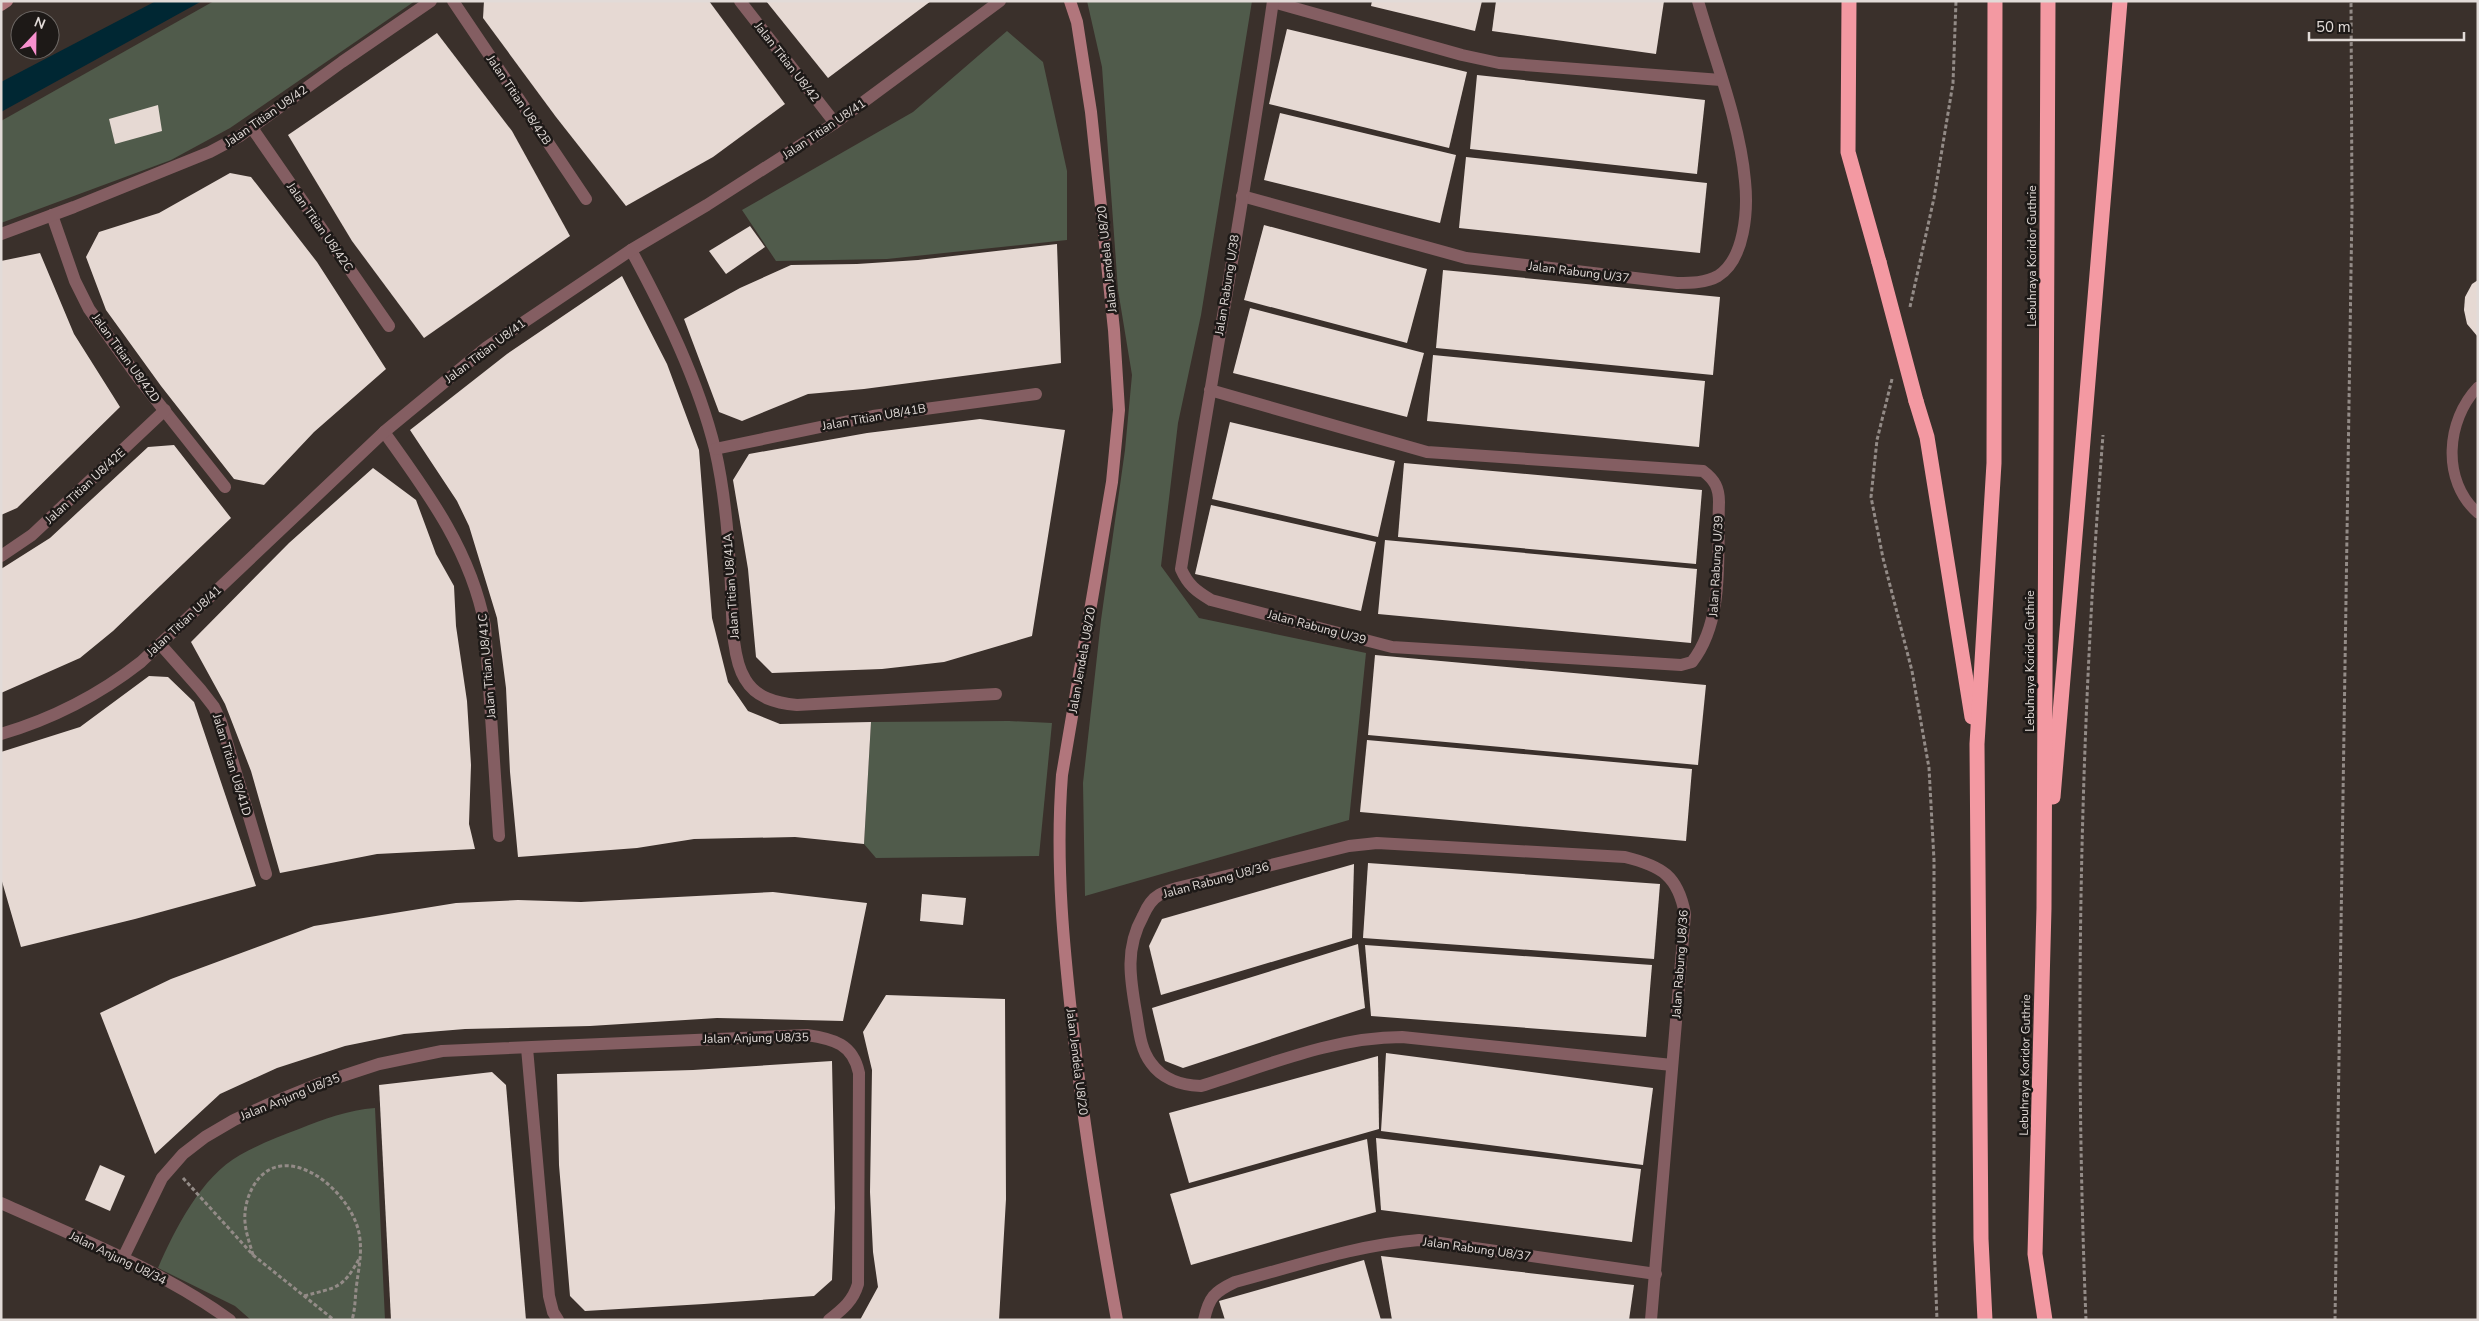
<svg xmlns="http://www.w3.org/2000/svg" width="2479" height="1321" font-family="'Nunito Sans',sans-serif">
<style>
.green{fill:#505b4b}
.water{fill:#002733}
.building{fill:#e6d9d3}
.lines{fill:none;stroke-linecap:round;stroke-linejoin:round}
.path{stroke:#938b87;stroke-width:3;stroke-dasharray:4 2.5;stroke-linecap:butt}
.lane{stroke:#845e62;stroke-width:11}
.street{stroke:#845e62;stroke-width:12}
.secondary{stroke:#b1767c;stroke-width:12}
.highway{stroke:#f399a2;stroke-width:15}
.highway-bridge{stroke:#f399a2;stroke-width:15}
.labels{text-anchor:middle;dominant-baseline:central;stroke-width:5;stroke-linejoin:round;paint-order:stroke}
.street-label{font-size:12px;fill:#e2dbd8;stroke:#1d1917}
</style>
<rect width="100%" height="100%" fill="#3a302b"/>
<g class="green">
<path d="M214 1H415L230 128 171 160 1 223V121Z"/>
<path d="M1087 1H1252L1201 315 1178 423 1161 566 1199 618 1366 653 1349 820 1085 896 1083 783 1101 620 1125 450 1132 375 1118 290 1102 67Z"/>
<path d="M1007 31 1043 62 1067 171V240L887 259 776 261 742 210 913 112Z"/>
<path d="M1009 721 1052 723 1039 856 876 858 864 844 871 722Z"/>
<path d="M375 1108 385 1320H251L235 1306 158 1268C175 1229 201 1177 240 1155 258 1145 279 1136 299 1129 324 1119 348 1110 375 1108Z"/>
</g>
<path class="water" d="M156 1H202L1 112V82Z"/>
<g class="building">
<path d="M484 1H709L785 104 713 157 626 206 556 117 483 18Z"/>
<path d="M766 1H931L828 78Z"/>
<path d="M1372 1H1482L1475 31 1371 6Z"/>
<path d="M1496 1H1664L1656 54 1492 31Z"/>
<path d="M1287 29 1467 72 1449 148 1269 104Z"/>
<path d="M437 33 512 131 570 236 424 338 352 241 288 135Z"/>
<path d="M1477 75 1705 100 1697 174 1470 149Z"/>
<path d="M158 105 162 131 115 144 109 119Z"/>
<path d="M1280 113 1456 155 1440 223 1264 180Z"/>
<path d="M1466 157 1707 183 1700 253 1459 228Z"/>
<path d="M230 173 251 177 317 262 386 369 314 432 264 485 234 479 161 386 106 310 86 257 99 232 159 213Z"/>
<path d="M1264 225 1427 269 1407 343 1244 300Z"/>
<path d="M750 226 765 247 726 274 709 251Z"/>
<path d="M1057 244 1061 363 864 389 808 394 742 421 719 412 684 319 740 288 791 265 857 264 918 260Z"/>
<path d="M40 253 74 334 120 407 17 508 1 515V261Z"/>
<path d="M1443 270 1720 297 1713 375 1436 348Z"/>
<path d="M622 276 667 364 699 450 712 618 728 682 748 711 780 724 871 722 864 844 795 837 694 839 637 848 518 857 510 772 506 688 497 618 469 526 457 501 410 430 507 354Z"/>
<path d="M2478 280V337L2467 324 2464 310 2465 297 2472 284Z"/>
<path d="M1250 308 1424 353 1407 417 1233 373Z"/>
<path d="M1433 355 1705 381 1699 447 1427 421Z"/>
<path d="M980 419 1065 430 1032 636 944 662 882 669 772 673 756 657 748 569 733 480 749 454 867 433Z"/>
<path d="M1230 422 1395 461 1378 537 1212 499Z"/>
<path d="M174 445 231 518 113 631 80 658 1 693V569L50 538 148 447Z"/>
<path d="M1404 463 1702 490 1696 564 1398 537Z"/>
<path d="M373 468 416 500 436 554 454 586 456 626 467 701 471 765 469 824 475 849 377 854 280 873 251 771 225 704 191 642 289 543Z"/>
<path d="M1211 505 1376 542 1361 611 1195 574Z"/>
<path d="M1385 540 1697 569 1691 643 1378 614Z"/>
<path d="M1375 655 1706 685 1698 765 1368 735Z"/>
<path d="M149 676 168 677 194 702 256 886 135 919 21 947 1 878V752L80 727Z"/>
<path d="M1367 740 1692 769 1686 841 1360 812Z"/>
<path d="M1368 863 1660 884 1654 959 1363 938Z"/>
<path d="M1354 864 1352 938 1161 995 1149 946 1162 919Z"/>
<path d="M773 892 867 903 843 1021 717 1018 590 1026 465 1029 404 1034 345 1046 277 1068 220 1094 155 1154 100 1013 171 979 314 926 456 903 518 900 581 902Z"/>
<path d="M922 894 966 898 963 925 920 921Z"/>
<path d="M1358 944 1365 1008 1183 1068 1165 1061 1152 1008Z"/>
<path d="M1365 945 1652 965 1646 1037 1371 1016Z"/>
<path d="M886 995 1005 999 1006 1199 999 1320H860L878 1287 873 1252 870 1192 872 1070 863 1032Z"/>
<path d="M1386 1053 1653 1088 1643 1165 1381 1131Z"/>
<path d="M1378 1056 1379 1129 1189 1183 1169 1113Z"/>
<path d="M832 1061 835 1208 832 1280 814 1296 704 1304 585 1311 570 1296 559 1165 557 1074 693 1070Z"/>
<path d="M492 1072 506 1085 526 1320H391L379 1085Z"/>
<path d="M1376 1138 1641 1169 1632 1242 1381 1210Z"/>
<path d="M1367 1139 1376 1212 1191 1265 1170 1194Z"/>
<path d="M100 1165 125 1176 110 1211 85 1200Z"/>
<path d="M1381 1256 1634 1285 1629 1320H1392Z"/>
<path d="M1364 1260 1381 1320H1225L1219 1301Z"/>
</g>
<g class="lines">
<g class="path">
<path d="M1910 307 1934 198 1953 83 1956 1"/>
<path d="M1892 379 1877 440 1871 497 1883 558 1912 671 1929 768 1934 860V1240L1937 1320"/>
<path d="M183 1178 253 1255 334 1320"/>
<path d="M253 1255C250 1244 246 1234 245 1222 243 1200 256 1169 281 1166 315 1162 353 1202 359 1233 363 1253 358 1270 356 1290 355 1300 355 1310 352 1320"/>
<path d="M304 1296C336 1287 342 1290 359 1259"/>
<path d="M2086 1320C2074 1025 2080 729 2103 435"/>
<path d="M2335 1320 2352 207 2351 1"/>
</g>
<path class="lane" d="M2478 387C2446 420 2441 481 2478 513"/>
<g class="street">
<path d="M453 1 586 199"/>
<path d="M740 1 835 123"/>
<path d="M1273 2 1462 55 1499 63 1721 80"/>
<path d="M252 128 389 326"/>
<path d="M1242 196 1466 258 1677 283C1690 283 1706 283 1718 276 1745 259 1748 210 1745 181 1740 123 1714 57 1698 1"/>
<path d="M52 215 75 281 89 309 137 376 225 487"/>
<path d="M1 234 74 207 210 152 240 136 342 62 431 1"/>
<path d="M631 250C665 313 698 380 715 449 724 488 728 530 730 570 733 600 729 653 745 679 756 698 776 703 797 705L996 694"/>
<path d="M1210 390 1427 452 1703 471C1715 480 1719 488 1719 502 1717 554 1725 620 1692 662L1681 665 1392 647 1211 600C1196 591 1188 585 1181 569 1211 380 1246 191 1273 1"/>
<path d="M384 432C428 493 471 551 485 626L499 836"/>
<path d="M715 449 873 416 1036 394"/>
<path d="M1 556 32 535 165 410"/>
<path d="M160 644 200 689 214 707 221 722 266 874"/>
<path d="M1 734C52 719 99 695 141 662L384 432 487 347 631 250 707 205 835 123 1000 1"/>
<path d="M527 1048 549 1296 553 1312 558 1320"/>
<path d="M1 1203C79 1238 161 1270 230 1320"/>
<path d="M123 1258 162 1178 183 1154 205 1137 234 1120 269 1104 318 1084 379 1064 442 1051 807 1035C834 1039 853 1044 859 1073L858 1284C853 1301 843 1309 829 1320"/>
<path d="M1204 1320C1209 1297 1214 1292 1235 1282 1296 1266 1356 1245 1419 1240L1656 1274"/>
<path d="M1651 1320 1685 914C1678 876 1662 866 1625 857L1377 843 1349 846 1177 888C1171 890 1164 892 1159 895 1152 899 1146 909 1143 916 1125 948 1130 978 1136 1012 1139 1029 1140 1049 1151 1063 1163 1080 1181 1085 1201 1086 1266 1066 1333 1037 1402 1037L1672 1065"/>
</g>
<g class="secondary">
<path d="M1070 1 1077 22 1091 112 1114 330 1119 410 1112 482 1062 775C1055 864 1064 951 1074 1039 1085 1133 1100 1227 1117 1320"/>
<path d="M1 5 7 1"/>
</g>
<g class="highway">
<path d="M1849 1 1848 152 1879 262"/>
<path d="M1916 401 1927 437 1972 717"/>
<path d="M2053 797 2120 1"/>
<path d="M1985 1320 1981 1239 1977 744 1994 463 1995 1"/>
<path d="M2045 1320 2035 1254 2044 908 2048 1"/>
</g>
<path class="highway-bridge" d="M1879 262 1916 401"/>
</g>
<g class="labels">
<g class="street-label">
<text transform="translate(787 62) rotate(52)">Jalan Titian U8/42</text>
<text transform="translate(519 100) rotate(56)">Jalan Titian U8/42B</text>
<text transform="translate(266 116) rotate(-35)">Jalan Titian U8/42</text>
<text transform="translate(824 129) rotate(-34)">Jalan Titian U8/41</text>
<text transform="translate(320 227) rotate(55)">Jalan Titian U8/42C</text>
<text transform="translate(2032 256) rotate(-90)">Lebuhraya Koridor Guthrie</text>
<text transform="translate(1107 259) rotate(-96)">Jalan Jendela U8/20</text>
<text transform="translate(1579 272) rotate(7)">Jalan Rabung U/37</text>
<text transform="translate(1227 285) rotate(-81)">Jalan Rabung U/38</text>
<text transform="translate(485 351) rotate(-37)">Jalan Titian U8/41</text>
<text transform="translate(126 358) rotate(54)">Jalan Titian U8/42D</text>
<text transform="translate(874 417) rotate(-10)">Jalan Titian U8/41B</text>
<text transform="translate(85 486) rotate(-43)">Jalan Titian U8/42E</text>
<text transform="translate(1716 566) rotate(-87)">Jalan Rabung U/39</text>
<text transform="translate(731 586) rotate(-94)">Jalan Titian U8/41A</text>
<text transform="translate(184 621) rotate(-43)">Jalan Titian U8/41</text>
<text transform="translate(1317 627) rotate(15)">Jalan Rabung U/39</text>
<text transform="translate(1082 660) rotate(-80)">Jalan Jendela U8/20</text>
<text transform="translate(2030 661) rotate(-90)">Lebuhraya Koridor Guthrie</text>
<text transform="translate(487 666) rotate(-95)">Jalan Titian U8/41C</text>
<text transform="translate(232 765) rotate(73)">Jalan Titian U8/41D</text>
<text transform="translate(1216 880) rotate(-15)">Jalan Rabung U8/36</text>
<text transform="translate(1680 964) rotate(-86)">Jalan Rabung U8/36</text>
<text transform="translate(756 1038) rotate(-1)">Jalan Anjung U8/35</text>
<text transform="translate(1077 1062) rotate(83)">Jalan Jendela U8/20</text>
<text transform="translate(2025 1065) rotate(-89)">Lebuhraya Koridor Guthrie</text>
<text transform="translate(290 1097) rotate(-22)">Jalan Anjung U8/35</text>
<text transform="translate(1477 1249) rotate(8)">Jalan Rabung U8/37</text>
<text transform="translate(118 1258) rotate(26)">Jalan Anjung U8/34</text>
</g>
</g>
<rect width="2479" height="1321" fill="none" stroke="#e2dbd8" stroke-width="5"/>
<g transform="translate(35 35) rotate(22)"><circle r="24" fill="#1d1917" stroke="#6c6764"/>
<path d="M0-4L9 19L0 12L-9 19Z" fill="#f790ce"/>
<text y="-8" font-size="14" font-weight="bold" text-anchor="middle" fill="#e2dbd8">N</text>
</g>
<path d="M2309 32v8h155v-8" fill="none" stroke="#e2dbd8" stroke-width="2.5"/>
<text x="2316" y="32" font-size="15" fill="#e2dbd8" stroke="#1d1917" stroke-width="4" paint-order="stroke">50 m</text>
</svg>
